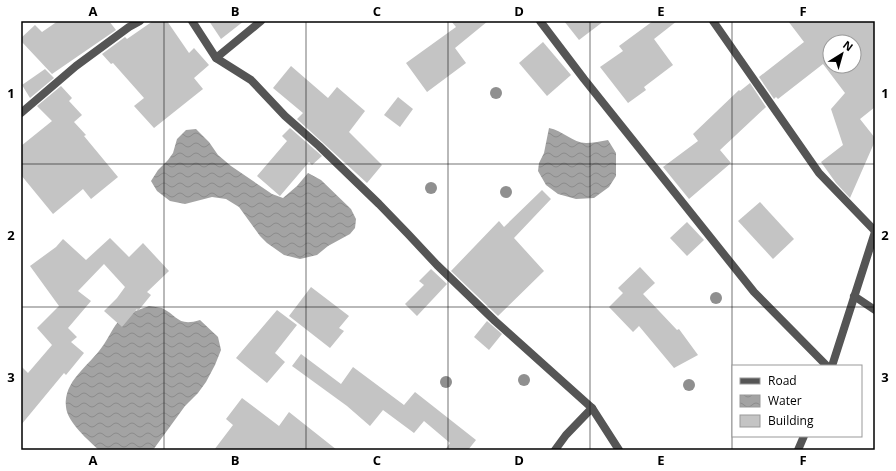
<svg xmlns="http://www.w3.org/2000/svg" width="896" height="471" font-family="'Open Sans',sans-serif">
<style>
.water{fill:url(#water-waves)}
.building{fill:#c4c4c4;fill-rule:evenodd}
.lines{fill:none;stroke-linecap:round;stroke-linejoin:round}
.minor{stroke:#555;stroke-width:8}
.tree{fill:#8f8f8f}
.grid{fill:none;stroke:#000;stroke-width:1;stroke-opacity:0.55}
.neatline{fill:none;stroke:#000;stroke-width:1.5}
.grid-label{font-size:13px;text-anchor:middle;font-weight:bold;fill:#000}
</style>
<defs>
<pattern id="water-waves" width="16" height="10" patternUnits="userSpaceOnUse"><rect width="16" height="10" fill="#a3a3a3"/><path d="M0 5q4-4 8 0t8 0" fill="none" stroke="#8b8b8b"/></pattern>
</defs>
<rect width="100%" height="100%" fill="#fff"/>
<g class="water">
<path d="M549 128C562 130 573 143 586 143 593 143 601 141 608 140L616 153V176L609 187 594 198 576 199 558 194 546 185 538 171 539 163 544 153Z"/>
<path d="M196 129 209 142 218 155 231 166 272 194 283 198 297 186 308 173 321 180 351 209 356 219 355 228 350 234 328 246 317 255 300 259 284 255 267 243 260 236 239 207 226 199 212 197 185 204 170 201 157 191 151 181 158 170 168 160 173 153 177 139 186 130Z"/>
<path d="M149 306C153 307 158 307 162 308 178 316 178 327 200 320L218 337 221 350 215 365 206 382 198 393 185 406 153 450H99C89 441 67 422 66 407 63 381 89 366 102 347 109 338 113 326 121 319 125 314 142 309 149 306Z"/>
</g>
<g class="building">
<path d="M58 21H109L116 30 52 74 21 41V38L35 25 42 32Z"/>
<path d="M153 21H167L189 53 194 48 209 65 194 78 203 89 154 128 134 106 144 98 113 63 111 64 102 54 125 37 127 39Z"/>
<path d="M209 21H244L221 39Z"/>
<path d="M451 21H488L455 48 466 63 427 92 406 63 456 27Z"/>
<path d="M564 21H604L579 40Z"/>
<path d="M653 21H677L654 39 673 65 644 87 646 90 628 103 600 67 623 51 619 46Z"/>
<path d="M788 21H875V107L860 119 875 138V141L850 198 836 183 821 162 843 145 831 109 845 93 823 64 778 99 776 97 774 99 759 77 804 42ZM830 42H854V66H830Z"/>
<path d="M543 42 571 75 547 96 519 63Z"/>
<path d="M291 66 328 98 337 87 365 111 349 132 382 165 367 183 298 120 297 119 303 113 273 88Z"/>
<path d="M45 69 54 78 30 98 22 85Z"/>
<path d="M750 83 766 107 720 150 731 163 689 199 663 167 698 141 693 134 739 90 740 91Z"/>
<path d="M61 86 72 98 69 101 82 115 74 122 86 135 84 136 118 177 91 199 83 189 53 214 21 175V146L52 121 37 106Z"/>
<path d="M398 97 413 109 400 127 384 115Z"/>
<path d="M290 128 322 156 312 165 309 162 280 196 257 176 287 141 282 136Z"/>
<path d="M542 190 551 199 514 238 544 271 498 316 451 271 499 221 504 227Z"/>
<path d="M760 202 794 239 773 259 738 221Z"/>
<path d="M687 222 704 240 687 256 670 238Z"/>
<path d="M110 238 129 257 143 243 169 271 147 292 151 295 138 311 137 309 122 327 104 311 117 298 125 287 104 264 78 291 91 301 68 328 77 337 71 342 84 353 66 375 64 373 21 425V366L28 373 52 345 37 328 59 306 30 266 56 247 63 239 86 260Z"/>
<path d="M640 267 655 283 643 294 677 330 679 329 698 355 674 368 639 326 633 332 609 307 623 293 618 288Z"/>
<path d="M431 269 447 284 417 316 405 304 424 285 419 281Z"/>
<path d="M311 287 349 316 339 328 344 331 330 348 289 316Z"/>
<path d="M277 310 297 325 275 353 285 362 267 383 236 358Z"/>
<path d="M487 321 502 334 489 350 474 337Z"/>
<path d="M301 354 341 384 353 367 404 405 415 392 476 440 468 450H445L450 443 424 421 414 433 383 410 370 426 347 406 292 366Z"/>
<path d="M242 398 279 426 289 412 337 450H214L233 425 226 419Z"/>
</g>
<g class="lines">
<g class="minor">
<path d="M192 21 216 58 251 80 285 116 319 146 379 204 408 234 437 265 495 321 592 408 619 450"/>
<path d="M540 21 584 79 754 292 827 366"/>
<path d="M713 21 819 173 875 231"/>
<path d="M216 58 261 21"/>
<path d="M21 113 76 66 129 27 140 21"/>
<path d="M854 296 875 310"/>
<path d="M832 366 875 232"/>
<path d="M555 450 566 435 592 408"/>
<path d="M798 450 804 436"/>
</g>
</g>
<g class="tree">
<circle cx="496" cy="93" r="6"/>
<circle cx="431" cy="188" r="6"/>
<circle cx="506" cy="192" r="6"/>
<circle cx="716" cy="298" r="6"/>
<circle cx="524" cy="380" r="6"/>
<circle cx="446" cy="382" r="6"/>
<circle cx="689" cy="385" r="6"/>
</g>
<path class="grid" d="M164 21V450M306 21V450M448 21V450M590 21V450M732 21V450M21 164H875M21 307H875"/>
<rect width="896" height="471" fill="none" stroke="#ffffff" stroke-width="44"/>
<rect x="732" y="365" width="130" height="72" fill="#ffffff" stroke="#999999"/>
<rect x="740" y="378" width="20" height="6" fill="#555555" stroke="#999999"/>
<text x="768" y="385" font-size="12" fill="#000000">Road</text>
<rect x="740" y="395" width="20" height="12" fill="url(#water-waves)" stroke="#999999"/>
<text x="768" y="405" font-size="12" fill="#000000">Water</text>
<rect x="740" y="415" width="20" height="12" fill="#c4c4c4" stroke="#999999"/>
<text x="768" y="425" font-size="12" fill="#000000">Building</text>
<g transform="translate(842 54) rotate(37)"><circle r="19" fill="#ffffff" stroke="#999999"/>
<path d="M0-3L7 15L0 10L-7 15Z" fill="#000000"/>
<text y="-6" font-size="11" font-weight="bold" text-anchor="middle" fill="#000000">N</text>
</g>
<rect x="22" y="22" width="852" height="427" class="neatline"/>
<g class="grid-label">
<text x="93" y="16">A</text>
<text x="235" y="16">B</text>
<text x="377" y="16">C</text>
<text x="519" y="16">D</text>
<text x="661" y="16">E</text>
<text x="803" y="16">F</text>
<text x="11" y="98">1</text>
<text x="885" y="98">1</text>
<text x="11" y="240">2</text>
<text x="885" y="240">2</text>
<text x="11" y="382">3</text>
<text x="885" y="382">3</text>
<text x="93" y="465">A</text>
<text x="235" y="465">B</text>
<text x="377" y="465">C</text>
<text x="519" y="465">D</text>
<text x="661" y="465">E</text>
<text x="803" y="465">F</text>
</g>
</svg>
